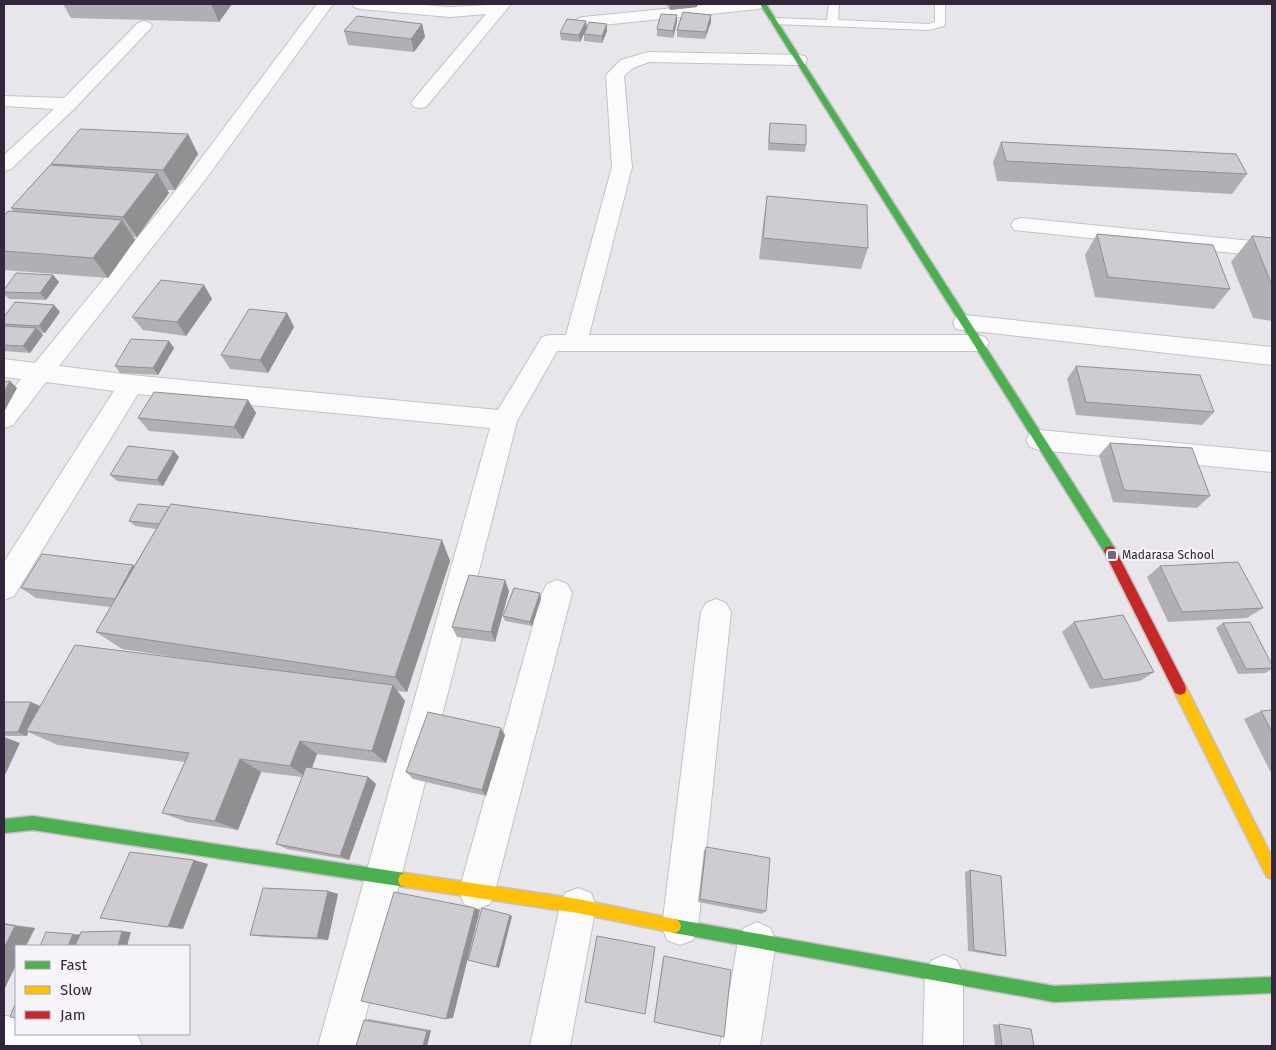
<svg xmlns="http://www.w3.org/2000/svg" width="1276" height="1050" font-family="'Fira Sans',sans-serif">
<style>
.lines{fill:none;stroke-linecap:round;stroke-linejoin:round}
.lane-casing{stroke:#c4c2c6;stroke-width:2}
.street-casing{stroke:#c4c2c6;stroke-width:2}
.fast-casing{stroke:#c3c0c6;stroke-width:3}
.slow-casing{stroke:#c3c0c6;stroke-width:3}
.jam-casing{stroke:#c3c0c6;stroke-width:3}
.lane{fill:#fcfbfc;fill-rule:evenodd}
.street{fill:#fcfbfc;fill-rule:evenodd}
.fast{fill:#4caf50;fill-rule:evenodd}
.slow{fill:#ffc107;fill-rule:evenodd}
.jam{fill:#c62828;fill-rule:evenodd}
.wall{fill:#b2afb4}
.shaded-wall{fill:#918f92}
.building{fill:#cfccd1;stroke:#918f92}
.poi-dot{fill:#726979;stroke:#f6f4f9;stroke-width:2}
.labels{text-anchor:middle;dominant-baseline:central;stroke-width:4;stroke-linejoin:round;paint-order:stroke}
.poi-label{font-size:12px;fill:#33253c;stroke:#f6f4f9;text-anchor:start}
</style>
<rect width="100%" height="100%" fill="#e8e6ea"/>
<g class="lines">
<g class="lane-casing">
<path id="lane" d="M829 4H839L838 20 929 24 935 22V4H945V24L944 26 929 30 774 24 769 21 774 18 827 20Z"/>
</g>
<g class="street-casing">
<g id="street">
<path d="M317 4H333L205 180 59 366 131 375 498 410 542 337 550 335H566L612 167 606 75 621 60 648 52 799 55 805 56 807 60 805 64 799 65 649 62 633 68 624 76 632 167 589 335H977L985 337 989 343 985 349 977 351H557L517 421 358 1046H318L490 428 138 394 14 596 4 600V562L114 391 46 382 13 425 4 428V401L21 379 4 377V359L35 363 191 172Z"/>
<path d="M352 4H410L450 7 511 4 426 107 420 108 414 107 411 103 414 99 486 14 450 17 360 9 354 7Z"/>
<path d="M715 4H766L764 7 758 9 583 27 577 25 575 22 577 19 583 17Z"/>
<path d="M144 21 150 23 152 26 150 29 75 108 11 169 4 171V155L54 109 4 106V96L64 98 138 23Z"/>
<path d="M1021 218 1272 243V257L1014 230 1011 225 1014 220Z"/>
<path d="M964 315 1272 347V365L956 329 953 323 956 317Z"/>
<path d="M1039 430 1272 452V472L1039 450 1030 447 1026 440 1030 433Z"/>
<path d="M557 580 567 584 572 593 495 891 490 904 477 909 464 904 459 891 542 593 547 584Z"/>
<path d="M716 599 726 603 731 612 698 927 693 940 680 945 667 940 662 927 701 612 706 603Z"/>
<path d="M578 888 591 893 596 906 570 1046H530L560 906 565 893Z"/>
<path d="M757 922 770 928 776 941 760 1046H720L738 941 744 928Z"/>
<path d="M944 955 957 961 963 974V1046H923L925 974 931 961Z"/>
<path d="M4 1016 16 1017V1034H137L142 1046H4Z"/>
</g>
</g>
<g class="fast-casing">
<g id="fast">
<path d="M760 4H766L1114 547 1116 551 1114 555 1110 556 1106 555Z"/>
<path d="M33 816 405 873 410 875 412 880 410 885 405 887 33 830 4 833V819Z"/>
<path d="M674 919 1054 986 1272 977V993L1054 1002 674 933 669 931 667 926 669 921Z"/>
</g>
</g>
<g class="slow-casing">
<g id="slow">
<path d="M1180 683 1185 685 1272 857V879L1267 877 1175 693 1174 689 1175 685Z"/>
<path d="M405 873 578 899 674 919 679 921 681 926 679 931 674 933 578 913 405 887 400 885 398 880 400 875Z"/>
</g>
</g>
<g class="jam-casing">
<path id="jam" d="M1110 546 1114 547 1185 685 1186 689 1185 693 1180 695 1175 693 1104 551 1106 547Z"/>
</g>
<use href="#lane" class="lane"/>
<use href="#street" class="street"/>
<use href="#fast" class="fast"/>
<use href="#slow" class="slow"/>
<use href="#jam" class="jam"/>
</g>
<g class="wall">
<path d="M63 4H232L219 22 71 18Z"/>
<path d="M666 4H697V7L670 10Z"/>
<path d="M677 15V22L673 38 657 36V29Z"/>
<path d="M711 15V22L705 39 677 37V30Z"/>
<path d="M422 24 425 37 414 52 348 45 344 31Z"/>
<path d="M607 24V31L602 43 584 41V34L580 42 561 40 560 33Z"/>
<path d="M770 123 806 145 805 152 768 150 769 130Z"/>
<path d="M188 134 198 154 175 190H167L169 193 137 237H133L135 240 108 278 4 270V216L14 212 11 208 52 165 51 164Z"/>
<path d="M1001 142 1247 174 1232 194 997 181 993 162Z"/>
<path d="M767 196 868 248 861 269 759 259 764 217Z"/>
<path d="M1097 234 1230 289 1214 309 1095 297 1085 255Z"/>
<path d="M1252 236 1272 238V321L1253 318 1231 262Z"/>
<path d="M53 275 59 282 46 300 9 299 4 294V290Z"/>
<path d="M204 285 212 299 186 336 143 330 132 317Z"/>
<path d="M54 305 60 312 45 333H41L43 335 30 353 4 351V317Z"/>
<path d="M287 313 294 327 268 373 230 369 221 355Z"/>
<path d="M169 341 174 348 158 375 120 373 115 366Z"/>
<path d="M1076 366 1214 412 1202 425 1076 415 1067 379Z"/>
<path d="M248 400 256 413 243 439 149 431 138 418Z"/>
<path d="M1110 443 1210 496 1197 508 1113 502 1099 455Z"/>
<path d="M179 457 163 486 117 481 110 475Z"/>
<path d="M129 521 442 540 450 561 407 692 397 691 405 701 386 763 317 754 312 768 368 777 376 784 349 860 287 849 276 844 302 777 261 772 238 830 187 822 162 813 185 762 58 745 28 732 27 736H4V702L40 706 38 711 201 661 122 649 96 632 110 607 36 598 21 588 133 565 134 566 156 529 135 526Z"/>
<path d="M1160 566 1263 608 1247 618 1168 622 1147 577Z"/>
<path d="M509 591 495 642 457 637 452 627Z"/>
<path d="M541 599 532 626 505 621 503 616Z"/>
<path d="M1074 622 1154 672 1140 681 1090 689 1062 632Z"/>
<path d="M1223 623 1272 665V669L1265 673 1238 674 1216 628Z"/>
<path d="M1272 710V775L1244 719 1261 711Z"/>
<path d="M505 735 486 796 413 779 406 772Z"/>
<path d="M706 847 766 911 762 914 698 902 704 851Z"/>
<path d="M970 870 1006 956H999L968 951 965 872Z"/>
<path d="M328 891 338 894 328 940 263 937 250 935Z"/>
<path d="M4 923 35 928 26 946H16V965L4 990Z"/>
<path d="M664 956 654 1022V1021L663 957Z"/>
<path d="M369 1019 431 1030 427 1046 364 1020Z"/>
<path d="M993 1024 1031 1029 1034 1046H995Z"/>
</g>
<g class="shaded-wall">
<path d="M211 4H232L219 22Z"/>
<path d="M670 4H697V7L670 10Z"/>
<path d="M677 15V22L673 38V31Z"/>
<path d="M711 15V22L705 39 706 32Z"/>
<path d="M586 21 587 28 580 42 579 35Z"/>
<path d="M422 24 425 37 414 52 411 39Z"/>
<path d="M607 24V31L602 43V36Z"/>
<path d="M188 134 198 154 175 190 163 170Z"/>
<path d="M157 173 169 193 137 237 123 217Z"/>
<path d="M122 220 135 240 108 278 93 258Z"/>
<path d="M53 275 59 282 46 300 40 293Z"/>
<path d="M204 285 212 299 186 336 177 322Z"/>
<path d="M54 305 60 312 45 333 39 326Z"/>
<path d="M287 313 294 327 268 373 260 360Z"/>
<path d="M36 328 43 335 30 353 23 346Z"/>
<path d="M169 341 174 348 158 375 153 368Z"/>
<path d="M10 381 17 388 4 412V392Z"/>
<path d="M248 400 256 413 243 439 234 427Z"/>
<path d="M174 451 179 457 163 486 157 480Z"/>
<path d="M442 540 450 561 407 692 395 677Z"/>
<path d="M133 565 146 576 115 599Z"/>
<path d="M505 580 509 591 495 642 491 632Z"/>
<path d="M540 593 541 599 532 626 530 622Z"/>
<path d="M393 685 405 701 386 763 372 751Z"/>
<path d="M31 702 40 706 29 731H26L28 732 27 736 18 732Z"/>
<path d="M501 728 505 735 486 796 482 790Z"/>
<path d="M4 737 20 743 4 777Z"/>
<path d="M300 741 317 754 308 778 290 766Z"/>
<path d="M240 759 261 772 238 830 215 821Z"/>
<path d="M368 777 376 784 349 860 340 856Z"/>
<path d="M194 860 208 864 183 929 168 927Z"/>
<path d="M328 891 338 894 328 940 317 938Z"/>
<path d="M475 908 480 910 453 1018 446 1019Z"/>
<path d="M510 915 512 916 499 968 496 967Z"/>
<path d="M15 926 35 928 26 946H16V965L4 990V948Z"/>
<path d="M122 931 131 932 127 946H118Z"/>
<path d="M73 934 83 935 78 946H68Z"/>
<path d="M431 1030 427 1046H423L427 1031Z"/>
</g>
<g class="building">
<path d="M683 12 711 15 706 32 677 30Z"/>
<path d="M661 14 677 15 673 31 657 29Z"/>
<path d="M357 16 422 24 411 39 344 31Z"/>
<path d="M567 19 586 21 579 35 560 33Z"/>
<path d="M589 22 607 24 602 36 584 34Z"/>
<path d="M770 123 806 125V145L769 143Z"/>
<path d="M80 129 188 134 163 170 51 164Z"/>
<path d="M1001 142 1236 154 1247 174 1006 161Z"/>
<path d="M50 165 157 173 123 217 11 208Z"/>
<path d="M767 196 867 205 868 248 763 238Z"/>
<path d="M8 211 122 220 93 258 4 251V216Z"/>
<path d="M1097 234 1213 245 1230 289 1108 277Z"/>
<path d="M1252 236 1272 238V285Z"/>
<path d="M16 273 53 275 40 293 4 292V290Z"/>
<path d="M161 280 204 285 177 322 132 317Z"/>
<path d="M15 302 54 305 39 326 4 324V317Z"/>
<path d="M249 309 287 313 260 360 221 355Z"/>
<path d="M4 326 36 328 23 346 4 345Z"/>
<path d="M131 339 169 341 153 368 115 366Z"/>
<path d="M1076 366 1200 375 1214 412 1086 402Z"/>
<path d="M10 381 4 392V382Z"/>
<path d="M154 392 248 400 234 427 138 418Z"/>
<path d="M1110 443 1192 448 1210 496 1124 490Z"/>
<path d="M128 446 174 451 157 480 110 475Z"/>
<path d="M138 504 169 507 159 524 129 521Z"/>
<path d="M171 504 442 540 395 677 96 632Z"/>
<path d="M42 554 133 565 115 599 21 588Z"/>
<path d="M1238 562 1263 608 1182 612 1160 566Z"/>
<path d="M469 575 505 580 491 632 452 627Z"/>
<path d="M514 588 540 593 530 622 503 616Z"/>
<path d="M1123 615 1154 672 1103 680 1074 622Z"/>
<path d="M1250 622 1272 665V668L1246 669 1223 623Z"/>
<path d="M75 645 393 685 372 751 300 741 290 766 240 759 215 821 162 813 189 753 26 731Z"/>
<path d="M4 702H31L18 732H4Z"/>
<path d="M1272 710V732L1261 711Z"/>
<path d="M428 712 501 728 482 790 406 772Z"/>
<path d="M306 767 368 777 340 856 276 844Z"/>
<path d="M706 847 770 858 766 911 700 899Z"/>
<path d="M130 852 194 860 168 927 100 918Z"/>
<path d="M970 870 1001 876 1006 956 974 950Z"/>
<path d="M263 888 328 891 317 938 250 935Z"/>
<path d="M394 892 475 908 446 1019 361 1001Z"/>
<path d="M482 908 510 915 496 967 468 960Z"/>
<path d="M4 924 15 926 4 948Z"/>
<path d="M122 931 118 946H75L81 932Z"/>
<path d="M46 932 73 934 68 946H40Z"/>
<path d="M597 936 655 947 645 1014 585 1002Z"/>
<path d="M664 956 731 970 724 1037 654 1022Z"/>
<path d="M16 1002V1018L10 1017Z"/>
<path d="M364 1020 427 1031 423 1046H356Z"/>
<path d="M999 1024 1031 1029 1034 1046H1002Z"/>
</g>
<rect class="poi-dot" x="1107" y="550" width="10" height="10" rx="2.5"/>
<g class="labels">
<g class="poi-label">
<text x="1122" y="555">Madarasa School</text>
</g>
</g>
<rect width="1276" height="1050" fill="none" stroke="#33253c" stroke-width="10"/>
<rect x="15" y="945" width="175" height="90" fill="#f6f4f9" stroke="#a8a1ad"/>
<rect x="25" y="961" width="25" height="8" fill="#4caf50" stroke="#a8a1ad"/>
<text x="60" y="970" font-size="15" fill="#33253c">Fast</text>
<rect x="25" y="986" width="25" height="8" fill="#ffc107" stroke="#a8a1ad"/>
<text x="60" y="995" font-size="15" fill="#33253c">Slow</text>
<rect x="25" y="1011" width="25" height="8" fill="#c62828" stroke="#a8a1ad"/>
<text x="60" y="1020" font-size="15" fill="#33253c">Jam</text>
</svg>
